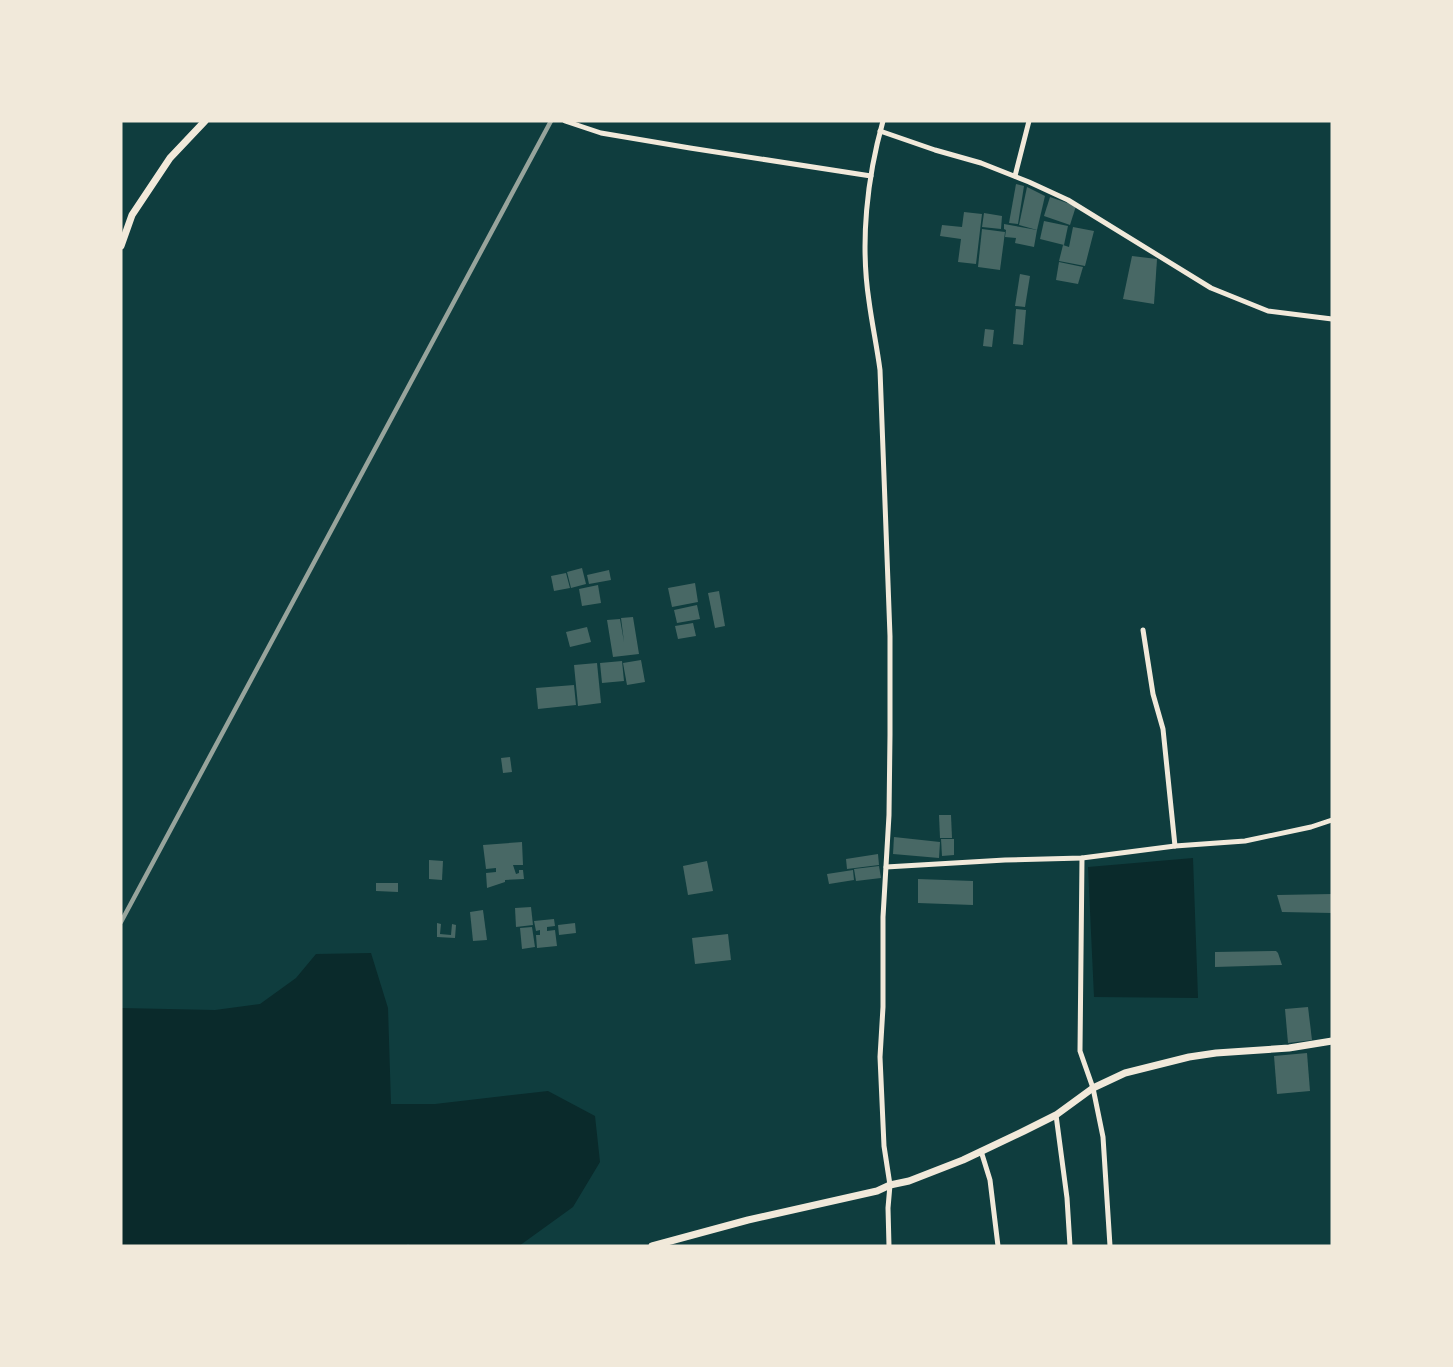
<svg xmlns="http://www.w3.org/2000/svg" width="1453" height="1367" font-family="'Exo 2',sans-serif">
<style>
.water{fill:#0a2a2b}
.building{fill:#486865}
.lines{fill:none;stroke-linecap:round;stroke-linejoin:round}
.minor{stroke:#f1e9da;stroke-width:5}
.tertiary{stroke:#f1e9da;stroke-width:7}
.rail{stroke:#97a49c;stroke-width:4.5}
</style>
<rect width="100%" height="100%" fill="#0f3d3e"/>
<g class="water">
<path d="M1193 858 1198 998 1094 997 1088 867Z"/>
<path d="M371 953 388 1008 391 1104H435L548 1091 595 1116 600 1162 573 1207 519 1246H411L408 1244 405 1246H121V1008L215 1010 260 1004 296 978 316 954Z"/>
</g>
<g class="building">
<path d="M1016 184 1024 186 1018 224 1009 223Z"/>
<path d="M1027 187 1045 196 1037 230 1019 225Z"/>
<path d="M1050 197 1076 206 1070 225 1044 216Z"/>
<path d="M964 212 982 214 976 264 958 262 961 239 940 236 942 225 962 227Z"/>
<path d="M984 213 1002 216 1001 229 982 227Z"/>
<path d="M1044 221 1068 226 1064 245 1040 239Z"/>
<path d="M1004 224 1037 230 1034 247 1015 243 1016 238 1005 237 1006 230 1004 229Z"/>
<path d="M1073 227 1094 231 1085 266 1059 261 1063 245 1069 247Z"/>
<path d="M982 229 1005 232 1000 270 978 267Z"/>
<path d="M1132 256 1157 259 1154 304 1123 299Z"/>
<path d="M1059 262 1083 267 1078 284 1056 280Z"/>
<path d="M1020 274 1030 276 1025 307 1015 306Z"/>
<path d="M1016 309 1026 310 1023 345 1013 344Z"/>
<path d="M985 329 994 330 992 347 983 346Z"/>
<path d="M582 568 586 584 571 588 567 572Z"/>
<path d="M609 570 611 580 589 584 587 575Z"/>
<path d="M566 573 570 588 554 591 551 576Z"/>
<path d="M695 583 698 602 672 607 668 588Z"/>
<path d="M598 585 601 603 582 606 579 589Z"/>
<path d="M719 591 725 626 715 628 708 593Z"/>
<path d="M697 605 700 619 677 623 674 610Z"/>
<path d="M633 617 639 654 613 657 607 620 620 619 624 642 621 618Z"/>
<path d="M693 623 696 636 678 639 675 626Z"/>
<path d="M587 627 591 642 570 647 566 632Z"/>
<path d="M641 660 645 682 627 685 623 663Z"/>
<path d="M622 661 624 681 602 683 600 663Z"/>
<path d="M597 663 601 703 578 706 574 665Z"/>
<path d="M574 685 576 705 538 709 536 688Z"/>
<path d="M510 757 512 772 503 773 501 758Z"/>
<path d="M939 815H951L952 838H940Z"/>
<path d="M894 837 940 842 939 858 893 854Z"/>
<path d="M941 839H954V855L942 856Z"/>
<path d="M522 842 523 865H513L516 874 519 873V870H523L524 879 505 880V882L487 888 486 873 496 872V868L486 869 483 845Z"/>
<path d="M878 854 879 865 847 869 846 859Z"/>
<path d="M429 860 443 861 442 880 429 879Z"/>
<path d="M707 861 713 891 688 895 683 866Z"/>
<path d="M879 866 881 878 856 881 854 869Z"/>
<path d="M853 870 854 880 829 884 827 874Z"/>
<path d="M918 879 973 881V905L918 903Z"/>
<path d="M376 883H398V892L376 891Z"/>
<path d="M1332 894V913L1282 912 1277 895Z"/>
<path d="M531 907 533 925 516 927 515 908Z"/>
<path d="M483 910 487 940 473 941 470 912Z"/>
<path d="M554 919 555 926 547 927V931L555 930 557 946 537 948 536 935H540V930L536 931 534 921Z"/>
<path d="M437 923 441 924 440 934 451 935 452 924 456 925 455 938 437 937Z"/>
<path d="M575 923 576 933 559 935 558 925Z"/>
<path d="M532 927 535 947 522 949 520 928Z"/>
<path d="M728 934 731 960 695 964 692 938Z"/>
<path d="M1276 951 1278 953 1282 965 1215 967V952Z"/>
<path d="M1308 1007 1312 1040 1288 1043 1285 1009Z"/>
<path d="M1307 1053 1310 1091 1277 1094 1274 1056Z"/>
</g>
<g class="lines">
<g class="minor">
<path d="M565 121 601 133 690 148 871 176"/>
<path d="M883 121C867 178 860 242 869 301 872 324 877 347 880 370L890 636V735L889 815 883 917V1007L880 1057 884 1146 890 1185 888 1208 889 1246"/>
<path d="M880 131 935 150 981 163 1029 182 1068 200 1211 288 1268 311 1332 319"/>
<path d="M1015 176 1029 121"/>
<path d="M1143 630 1153 694 1163 729 1175 846"/>
<path d="M1082 858 1080 1051 1093 1088 1103 1137 1110 1246"/>
<path d="M886 867 1005 860 1082 858 1175 846 1245 841 1311 827 1332 820"/>
<path d="M1056 1115 1067 1198 1070 1246"/>
<path d="M981 1151 990 1180 998 1246"/>
</g>
<g class="tertiary">
<path d="M121 246 132 215 170 158 205 121"/>
<path d="M652 1246 748 1220 877 1191 890 1185 909 1181 963 1160 1024 1131 1056 1115 1093 1088 1125 1073 1189 1057 1216 1053 1289 1048 1332 1041"/>
</g>
<path class="rail" d="M121 922 551 121"/>
</g>
<rect width="1453" height="1367" fill="none" stroke="#f1e9da" stroke-width="245"/>
</svg>
